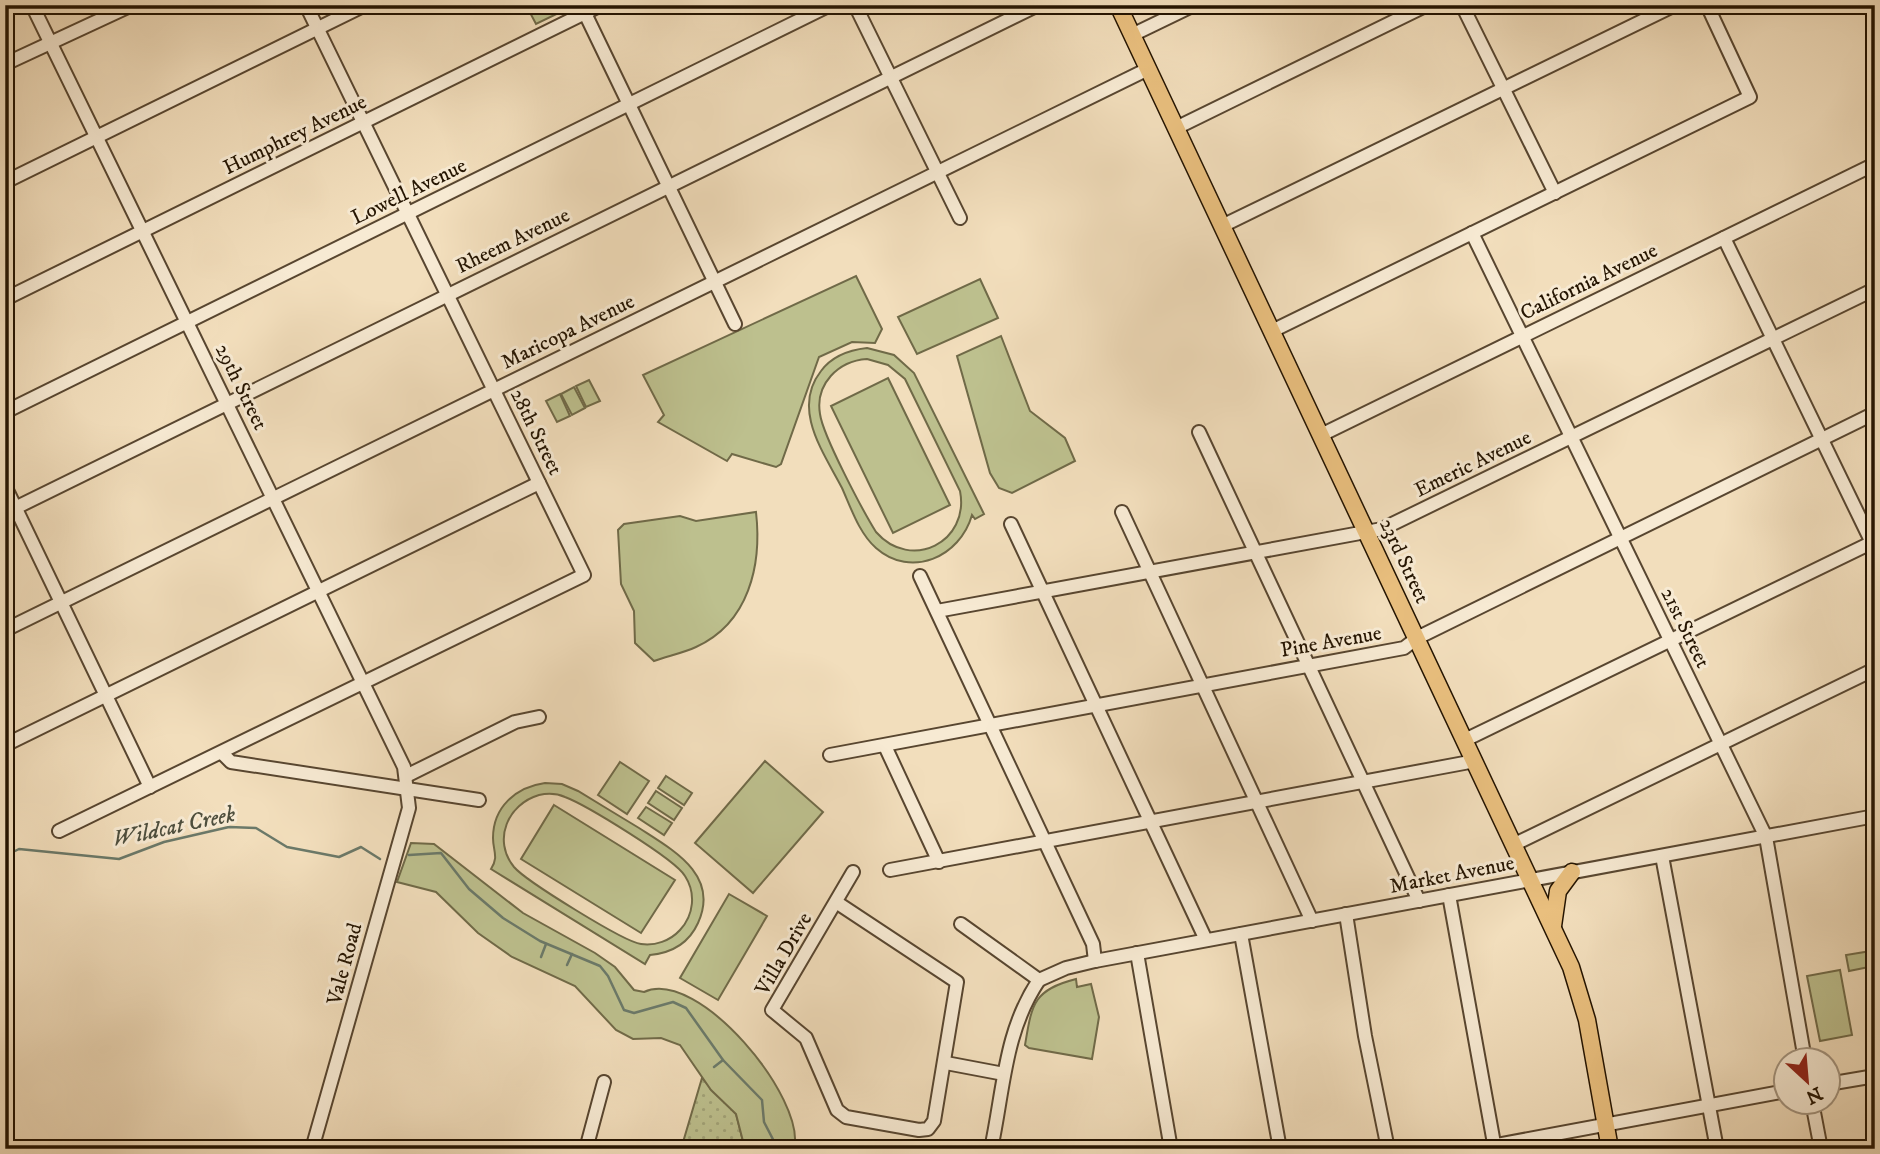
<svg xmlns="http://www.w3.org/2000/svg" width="1880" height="1154" font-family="'IM FELL DW Pica',serif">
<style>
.grass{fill:url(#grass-dots);stroke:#706a48;stroke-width:2}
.park{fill:#bdc08e;stroke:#706a48;stroke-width:2;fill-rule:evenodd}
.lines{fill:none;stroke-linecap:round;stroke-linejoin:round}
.stream{stroke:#6b7969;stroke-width:2.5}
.minor-casing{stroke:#584630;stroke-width:16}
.major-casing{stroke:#241401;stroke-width:19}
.minor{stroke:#f7ead3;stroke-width:12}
.major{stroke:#e9bf7e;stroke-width:16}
.labels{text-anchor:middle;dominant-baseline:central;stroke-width:6;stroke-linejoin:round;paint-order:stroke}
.street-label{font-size:21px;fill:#241401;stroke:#f7ead3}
.water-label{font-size:23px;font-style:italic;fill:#4e4f3e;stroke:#f7ead3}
</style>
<defs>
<pattern id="grass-dots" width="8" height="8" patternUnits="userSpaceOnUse" patternTransform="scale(1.75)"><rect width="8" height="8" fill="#bdc08e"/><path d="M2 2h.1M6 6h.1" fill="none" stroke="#a2a479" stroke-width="1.8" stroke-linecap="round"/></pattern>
</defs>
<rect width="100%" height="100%" fill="#f2debc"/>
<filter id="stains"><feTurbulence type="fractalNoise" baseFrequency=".00286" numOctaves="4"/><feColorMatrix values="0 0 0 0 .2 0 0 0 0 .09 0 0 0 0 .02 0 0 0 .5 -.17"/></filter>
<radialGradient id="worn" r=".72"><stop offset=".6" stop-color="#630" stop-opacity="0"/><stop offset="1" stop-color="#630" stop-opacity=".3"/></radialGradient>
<path class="grass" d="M702 1078 736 1114 745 1149H681Z"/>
<g class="park">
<path d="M526 5H570L571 7 536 24Z"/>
<path d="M856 276 882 329 875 343 852 342 819 357 781 464 776 467 732 454 727 461 658 422 664 415 643 375Z"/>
<path d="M980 279 998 318 917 354 898 317Z"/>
<path d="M1001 336 1030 411 1065 438 1075 461 1012 493 999 488 990 473 957 356Z"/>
<path d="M867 348 894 355 914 373 984 514 975 519 972 515C960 557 911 579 876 548 859 533 851 508 842 488 824 453 791 409 821 371 832 356 849 350 867 348ZM867 359 888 365 905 379 960 491C970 542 911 572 876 532 863 511 823 436 820 414 815 384 838 361 867 359Z"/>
<path d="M888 378 950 505 893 533 831 406Z"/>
<path d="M589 380 600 401 586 407 576 386Z"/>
<path d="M574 387 585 408 572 415 561 394Z"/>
<path d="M560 394 570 416 557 422 546 401Z"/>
<path d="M756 512C762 565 749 623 696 647 683 653 668 656 654 661L635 643 634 611 621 584 618 530 624 524 680 516 696 521Z"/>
<path d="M765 761 823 812 753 893 695 843Z"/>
<path d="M620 762 649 781 627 814 598 795Z"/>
<path d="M666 776 692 793 684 805 658 788Z"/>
<path d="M545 783 562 784 578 791C598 803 619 816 639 828 673 850 720 875 698 923 689 943 671 953 650 955L645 964 491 869C499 857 493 851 493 838 493 807 516 787 545 783ZM539 795C548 793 556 793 565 797 586 805 675 859 685 876 696 893 694 915 680 930 670 941 655 946 641 944 624 942 526 881 514 867 492 840 508 804 539 795Z"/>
<path d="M656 791 682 808 674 820 648 803Z"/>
<path d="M554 805 675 880 641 933 521 859Z"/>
<path d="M646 807 672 823 664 835 638 818Z"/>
<path d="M411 843 434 844 523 913 595 953 615 967 634 990 644 992C698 967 807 1099 794 1149H745L736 1114 711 1090 680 1045 661 1038 633 1039 616 1030 575 986 512 957 478 933 436 892 397 882Z"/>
<path d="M729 894 767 916 718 1000 680 978Z"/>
<path d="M1871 951 1874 966 1849 971 1846 955Z"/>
<path d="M1840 970 1852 1035 1820 1041 1807 976Z"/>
<path d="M1076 979 1077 987 1091 984 1099 1017 1092 1059 1029 1048 1025 1045C1032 1004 1033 990 1076 979Z"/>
</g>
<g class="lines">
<g class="stream">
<path d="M409 855 441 853 469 889 503 918 540 941 600 966 608 976 624 1010 634 1013 673 1002 686 1008 723 1060 762 1100 764 1122 778 1149"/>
<path d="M5 856 19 849 119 859 164 842 229 827 256 828 287 847 339 857 361 847 380 859"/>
<path d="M541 957 546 944"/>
<path d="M567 965 572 954"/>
<path d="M714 1067 723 1060"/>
</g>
<g class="minor-casing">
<g id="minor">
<path d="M32 5 404 767 409 808 312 1149"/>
<path d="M581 5 735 324"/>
<path d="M855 5 960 218"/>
<path d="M1462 5 1555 193"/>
<path d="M1132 35 1194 5"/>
<path d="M5 64 132 5"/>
<path d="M1176 128 1427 5"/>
<path d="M5 182 365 5"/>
<path d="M1222 226 1675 5"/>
<path d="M1472 233 1766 837 1805 1060"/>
<path d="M1724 238 1875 549"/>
<path d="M5 299 601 5"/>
<path d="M1272 331 1750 97 1707 5"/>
<path d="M5 412 830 5"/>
<path d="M1199 432 1419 901"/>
<path d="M1321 435 1875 164"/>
<path d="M5 486 150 787"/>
<path d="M1122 512 1312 921"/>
<path d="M5 513 1038 5"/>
<path d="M1011 524 1206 940"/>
<path d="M920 576 1093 944 1095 961"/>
<path d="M937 611 1382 529 1875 289"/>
<path d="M5 630 1148 69"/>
<path d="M1465 740 1875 541"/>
<path d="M5 745 539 483"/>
<path d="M885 746 939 862"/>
<path d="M222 753 231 762 479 800"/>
<path d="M830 755 1404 648 1417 638 1875 413"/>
<path d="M406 776 515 722 539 717"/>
<path d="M59 831 584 575 306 5"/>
<path d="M1515 844 1875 669"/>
<path d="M1662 856 1717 1149"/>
<path d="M890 870 1475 761"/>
<path d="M1449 895 1495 1149"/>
<path d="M836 902 957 982 934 1121 928 1129 919 1130 846 1117 837 1110 806 1038 772 1010 853 872"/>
<path d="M1346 914 1365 1036 1388 1149"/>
<path d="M961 924 1039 980"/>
<path d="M1241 934 1280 1149"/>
<path d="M1137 953 1171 1149"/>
<path d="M1039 980 1066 968 1095 961 1875 816"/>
<path d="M946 1063 1004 1074"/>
<path d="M1828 1084 1875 1076"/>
<path d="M1812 1102 1821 1149"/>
<path d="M586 1149 604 1082"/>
<path d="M991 1149C1004 1089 1004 1032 1039 980"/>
<path d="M1475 1149 1786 1091"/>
</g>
</g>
<g class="major-casing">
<g id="major">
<path d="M1118 5 1571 967 1587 1020 1610 1149"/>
<path d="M1553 926 1558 891 1572 872"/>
</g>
</g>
<use href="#minor" class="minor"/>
<use href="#major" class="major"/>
</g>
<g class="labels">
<g class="street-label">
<text transform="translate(295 135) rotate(-26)">Humphrey Avenue</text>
<text transform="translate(409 192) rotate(-26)">Lowell Avenue</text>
<text transform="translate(513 241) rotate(-26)">Rheem Avenue</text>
<text transform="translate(1589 282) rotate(-26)">California Avenue</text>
<text transform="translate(568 332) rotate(-26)">Maricopa Avenue</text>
<text transform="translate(241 387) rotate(64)">29th Street</text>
<text transform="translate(536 432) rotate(64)">28th Street</text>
<text transform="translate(1473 464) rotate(-26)">Emeric Avenue</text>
<text transform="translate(1404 561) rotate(65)">23rd Street</text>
<text transform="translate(1685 628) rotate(64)">21st Street</text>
<text transform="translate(1331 642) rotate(-10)">Pine Avenue</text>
<text transform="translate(1452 875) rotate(-11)">Market Avenue</text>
<text transform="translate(784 954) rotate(-60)">Villa Drive</text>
<text transform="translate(345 964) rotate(-75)">Vale Road</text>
</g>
<g class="water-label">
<text transform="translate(174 827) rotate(-12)">Wildcat Creek</text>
</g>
</g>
<rect width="1880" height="1154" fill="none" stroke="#f2debc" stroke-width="28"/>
<rect x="7" y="7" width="1866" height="1140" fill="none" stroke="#241401" stroke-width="3.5"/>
<rect x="14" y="14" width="1852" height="1126" fill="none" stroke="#241401" stroke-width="2"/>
<g transform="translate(1807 1081) rotate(154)"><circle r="33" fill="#f7ead3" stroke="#a3947f" stroke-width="2"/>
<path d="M0-5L12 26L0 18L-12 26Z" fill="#8f2418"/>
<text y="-10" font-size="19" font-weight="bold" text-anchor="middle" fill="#241401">N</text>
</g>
<rect width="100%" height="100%" filter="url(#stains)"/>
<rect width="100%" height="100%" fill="url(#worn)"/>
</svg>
